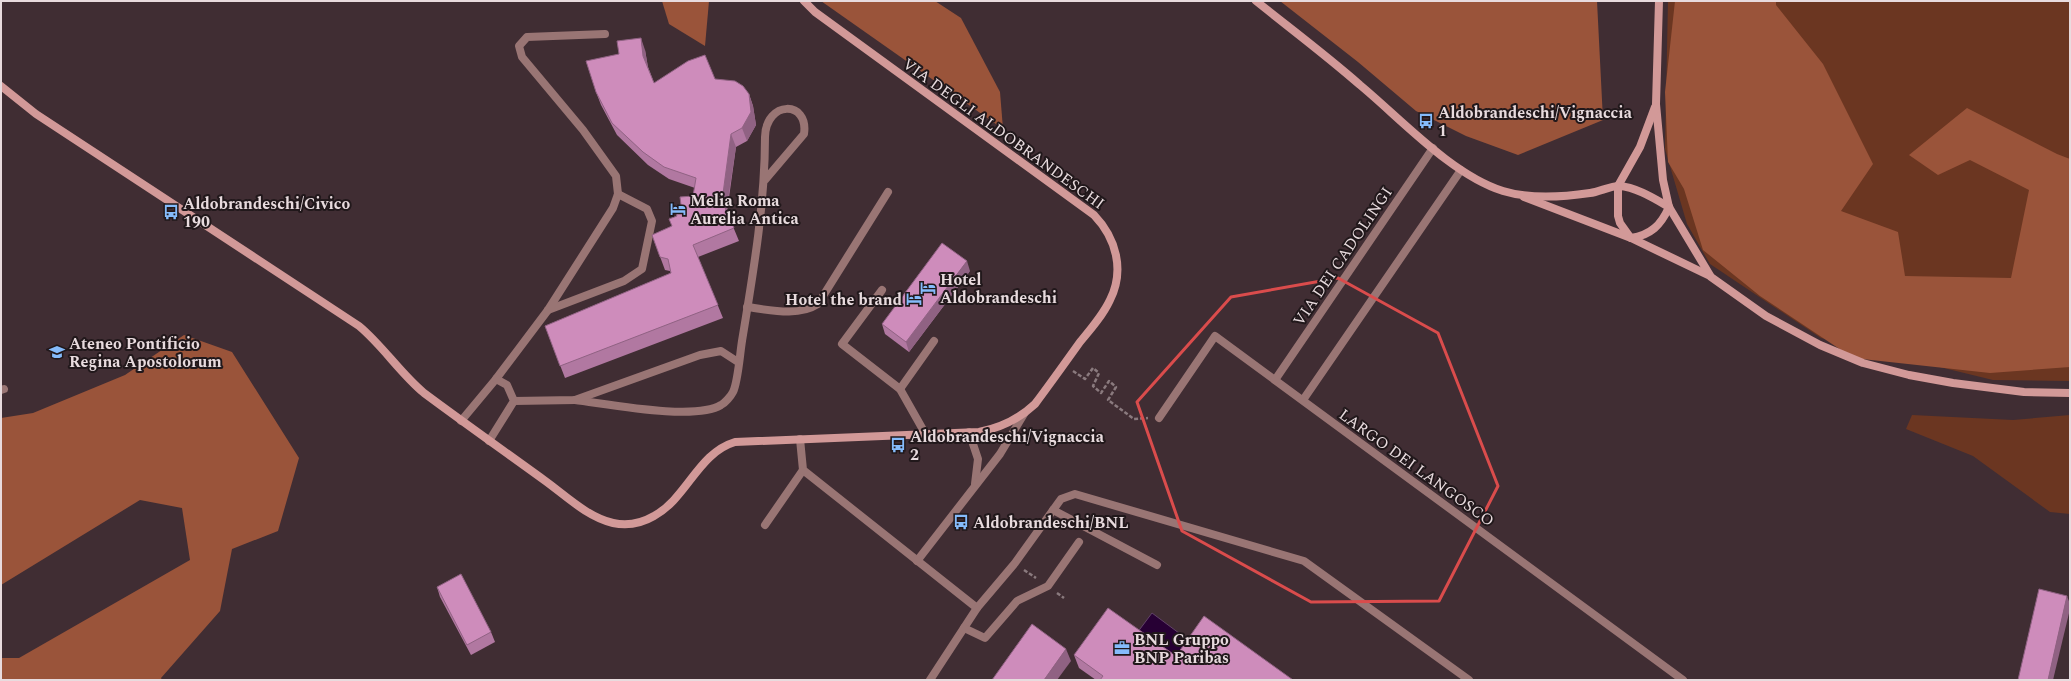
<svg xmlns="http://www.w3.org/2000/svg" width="2071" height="681" font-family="Spectral,serif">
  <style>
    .green { fill: #6b3621 }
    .forest { fill: #9a543a }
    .water { fill: #270034; stroke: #614267 }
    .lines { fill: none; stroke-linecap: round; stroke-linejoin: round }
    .path { stroke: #8a7a7e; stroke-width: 2.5; stroke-dasharray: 4 2; stroke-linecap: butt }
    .lane { stroke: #997574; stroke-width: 8 }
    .street { stroke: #997574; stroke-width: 8 }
    .secondary { stroke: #d29998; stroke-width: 8 }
    .wall { fill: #b178a1 }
    .shaded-wall { fill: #906283 }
    .building { fill: #ce8cbb; stroke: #906283 }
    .marked { fill: none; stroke: #da4c4c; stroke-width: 3; stroke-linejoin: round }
    .labels { text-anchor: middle; stroke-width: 4; stroke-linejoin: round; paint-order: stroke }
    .poi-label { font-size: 16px; font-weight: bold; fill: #e8dbde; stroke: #21181b; text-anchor: start }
    .street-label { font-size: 16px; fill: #e8dbde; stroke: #21181b }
  </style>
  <rect width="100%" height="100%" fill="#402d33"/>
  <g class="green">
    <polygon points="1668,1 2070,1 2070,381 1993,380 1821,338 1710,264 1687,224 1665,149"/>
    <polygon points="1912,415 2013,420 2070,415 2070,514 2050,512 1973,456 1906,429"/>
  </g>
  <g class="forest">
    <polygon points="662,1 709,1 705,46 669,24"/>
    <polygon points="821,1 935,1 961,18 1000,92 1003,129"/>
    <polygon points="1280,1 1597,1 1603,120 1518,155 1466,136 1416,111 1358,62"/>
    <polygon points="1675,1 1776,1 1776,5 1823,64 1873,164 1841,211 1898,232 1905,276 2011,278 2029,190 1970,160 1938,175 1909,155 1967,108 2057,154 2070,159 2070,367 1990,373 1853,358 1760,296 1703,250 1684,189 1668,162 1665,92"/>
    <polygon points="184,335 232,352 299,458 278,531 232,549 220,611 161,678 162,680 1,680 1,658 19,658 190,560 182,508 140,500 1,585 1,418 33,413 125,375"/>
  </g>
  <polygon class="water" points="1152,613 1195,645 1180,665 1137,633"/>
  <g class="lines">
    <g class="path">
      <polyline points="1073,371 1085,379 1093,368 1099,373 1093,386 1101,393 1109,381 1116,387 1108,400 1134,419 1148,418"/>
      <polyline points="1024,570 1036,578"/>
      <polyline points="1057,593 1064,598"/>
    </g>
    <g class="lane">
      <polyline points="882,290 842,344 900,389 926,435"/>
      <path d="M747,307C770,310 798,317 818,304L888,192"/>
      <polyline points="548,310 624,281 642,269 652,221 647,209 618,194"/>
      <polyline points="900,389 934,341"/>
      <polyline points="1,390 4,389"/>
      <path d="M575,400C608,404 695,421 721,405C725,403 731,396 733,392C738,382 740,353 742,341C753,274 765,205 765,137C766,100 809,100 804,134L765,180"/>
      <polyline points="514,401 575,400 700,355 721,351 738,362"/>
      <polyline points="1159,418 1215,336 1683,680"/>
      <polyline points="461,421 496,379 548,310 613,208 618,194 616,176 583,130 522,57 519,46 527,37 605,34"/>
      <polyline points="969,432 978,459 975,484"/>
      <polyline points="800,439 803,470 977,608 930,680"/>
      <polyline points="489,441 514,401 507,385 496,379"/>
      <polyline points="1053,510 1157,565"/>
      <polyline points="765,525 803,470"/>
      <polyline points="917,561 1000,454 1024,414"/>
      <polyline points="977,608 1015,563 1061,499 1075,494 1304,561 1469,680"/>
      <polyline points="964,628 985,638 1017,601 1048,586 1079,542"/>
    </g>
    <g class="street">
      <polyline points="1275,380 1433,148"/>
      <polyline points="1303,400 1461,170"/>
    </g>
    <g class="secondary">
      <path d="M1256,1C1291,29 1327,56 1360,85C1401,119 1452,175 1503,191C1529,199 1563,197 1590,193C1599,192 1610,186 1619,186C1636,187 1655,199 1669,207"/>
      <polyline points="1659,1 1656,104 1663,180 1669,207 1711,277 1766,316 1820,345 1863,363 1909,375 1953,383 2024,392 2070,393"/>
      <path d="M1,86L36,114L359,326C383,346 400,373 424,393C463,422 504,451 544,480C565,495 587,517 613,523C627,526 642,523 654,516C687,498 698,453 735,442L979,432C1000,428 1019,419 1035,404C1050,384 1065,363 1080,342C1091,329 1103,315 1110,300C1125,270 1116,238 1094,215L815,12L804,1"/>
      <polyline points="1524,197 1631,238 1710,276"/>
      <polyline points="1630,237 1620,223 1618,216 1618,186 1640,147 1655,107"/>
      <path d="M1631,238C1651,235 1661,225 1669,207"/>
    </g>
  </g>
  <g class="wall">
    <polygon points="645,50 648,67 654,83 715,79 749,94 753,106 756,125 747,141 736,147 727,212 739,241 698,257 723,318 565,378 545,326 671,273 670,271 665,270 652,235 672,226 681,205 693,196 695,188 669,179 648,165 617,135 601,105 596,92 619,54"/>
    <polygon points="970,271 909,352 885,334 882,324"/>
    <polygon points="437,587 491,632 495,642 471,655 440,597"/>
    <polygon points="1074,655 1176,656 1293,680 1096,680 1079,668"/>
  </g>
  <g class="shaded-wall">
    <polygon points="641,38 645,50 648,68 643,56"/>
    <polygon points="749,94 753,106 756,125 747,141 742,128"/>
    <polygon points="731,134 736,147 726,213 722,201"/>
    <polygon points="967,261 970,271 909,352 906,342"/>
    <polygon points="2067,596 2070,604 2070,609 2053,680 2048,680"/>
    <polygon points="1066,649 1071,661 1057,680 1044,680"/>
  </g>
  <g class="building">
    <polygon points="641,38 643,56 654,83 688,61 705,55 715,79 735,81 743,86 749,94 751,112 742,128 731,134 722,201 734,228 693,245 718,305 560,366 545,326 671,273 668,259 660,257 652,235 672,226 669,219 677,216 673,207 681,205 680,197 693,196 696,178 664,167 643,152 612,123 596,92 586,61 619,54 617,41"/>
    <polygon points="942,243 967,261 906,342 882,324"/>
    <polygon points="461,574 491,632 467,645 437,587"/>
    <polygon points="2039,589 2067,596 2048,680 2018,680"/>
    <polygon points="1108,608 1176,656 1204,616 1293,680 1100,680 1103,676 1074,655"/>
    <polygon points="1032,624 1066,649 1044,680 992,680"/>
  </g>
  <path class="marked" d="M1338,278L1438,333L1498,486L1439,601L1311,602L1182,531L1137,402L1231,297Z"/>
  <defs>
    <symbol id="bus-bare" viewBox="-9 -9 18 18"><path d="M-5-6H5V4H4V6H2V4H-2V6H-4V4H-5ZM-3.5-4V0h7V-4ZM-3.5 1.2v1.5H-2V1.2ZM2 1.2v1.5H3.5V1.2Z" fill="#85bbfb" stroke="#21181b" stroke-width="2.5" paint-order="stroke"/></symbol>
    <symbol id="hotel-bare" viewBox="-9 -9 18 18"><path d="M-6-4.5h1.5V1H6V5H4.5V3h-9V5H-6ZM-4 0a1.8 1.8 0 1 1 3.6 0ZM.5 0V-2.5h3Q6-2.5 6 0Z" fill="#85bbfb" stroke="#21181b" stroke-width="2.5" paint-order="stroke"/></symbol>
    <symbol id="university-bare" viewBox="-9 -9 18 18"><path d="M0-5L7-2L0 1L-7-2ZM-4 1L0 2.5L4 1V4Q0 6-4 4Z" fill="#85bbfb" stroke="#21181b" stroke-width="2.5" paint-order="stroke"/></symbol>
    <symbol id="office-bare" viewBox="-9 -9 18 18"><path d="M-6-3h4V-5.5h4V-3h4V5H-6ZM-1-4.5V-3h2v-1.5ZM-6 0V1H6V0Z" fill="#85bbfb" stroke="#21181b" stroke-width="2.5" paint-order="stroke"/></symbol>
  </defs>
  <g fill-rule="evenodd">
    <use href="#bus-bare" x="1415" y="110" width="22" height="22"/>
    <use href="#hotel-bare" x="667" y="198" width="22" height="22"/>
    <use href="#bus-bare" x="160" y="201" width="22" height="22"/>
    <use href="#hotel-bare" x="917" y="277" width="22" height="22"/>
    <use href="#hotel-bare" x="903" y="288" width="22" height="22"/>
    <use href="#university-bare" x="46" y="341" width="22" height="22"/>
    <use href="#bus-bare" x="887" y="434" width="22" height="22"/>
    <use href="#bus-bare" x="950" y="511" width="22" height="22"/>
    <use href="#office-bare" x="1111" y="637" width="22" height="22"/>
  </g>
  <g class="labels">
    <g class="poi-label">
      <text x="1438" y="118">Aldobrandeschi/Vignaccia<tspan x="1438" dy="18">1</tspan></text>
      <text x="690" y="206">Melia Roma<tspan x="690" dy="18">Aurelia Antica</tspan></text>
      <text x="183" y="209">Aldobrandeschi/Civico<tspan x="183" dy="18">190</tspan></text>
      <text x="940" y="285">Hotel<tspan x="940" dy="18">Aldobrandeschi</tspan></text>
      <text x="902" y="305" text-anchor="end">Hotel the brand</text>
      <text x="69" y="349">Ateneo Pontificio<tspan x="69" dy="18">Regina Apostolorum</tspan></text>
      <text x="910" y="442">Aldobrandeschi/Vignaccia<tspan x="910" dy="18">2</tspan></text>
      <text x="973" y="528">Aldobrandeschi/BNL</text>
      <text x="1134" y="645">BNL Gruppo<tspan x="1134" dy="18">BNP Paribas</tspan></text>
    </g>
    <g class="street-label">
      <text transform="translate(1004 133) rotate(36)" y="6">VIA DEGLI ALDOBRANDESCHI</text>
      <text transform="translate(1342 256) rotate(-56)" y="6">VIA DEI CADOLINGI</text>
      <text transform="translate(1417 467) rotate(36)" y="6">LARGO DEI LANGOSCO</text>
    </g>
  </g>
  <rect width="2071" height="681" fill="none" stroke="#e8dbde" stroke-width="4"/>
</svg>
